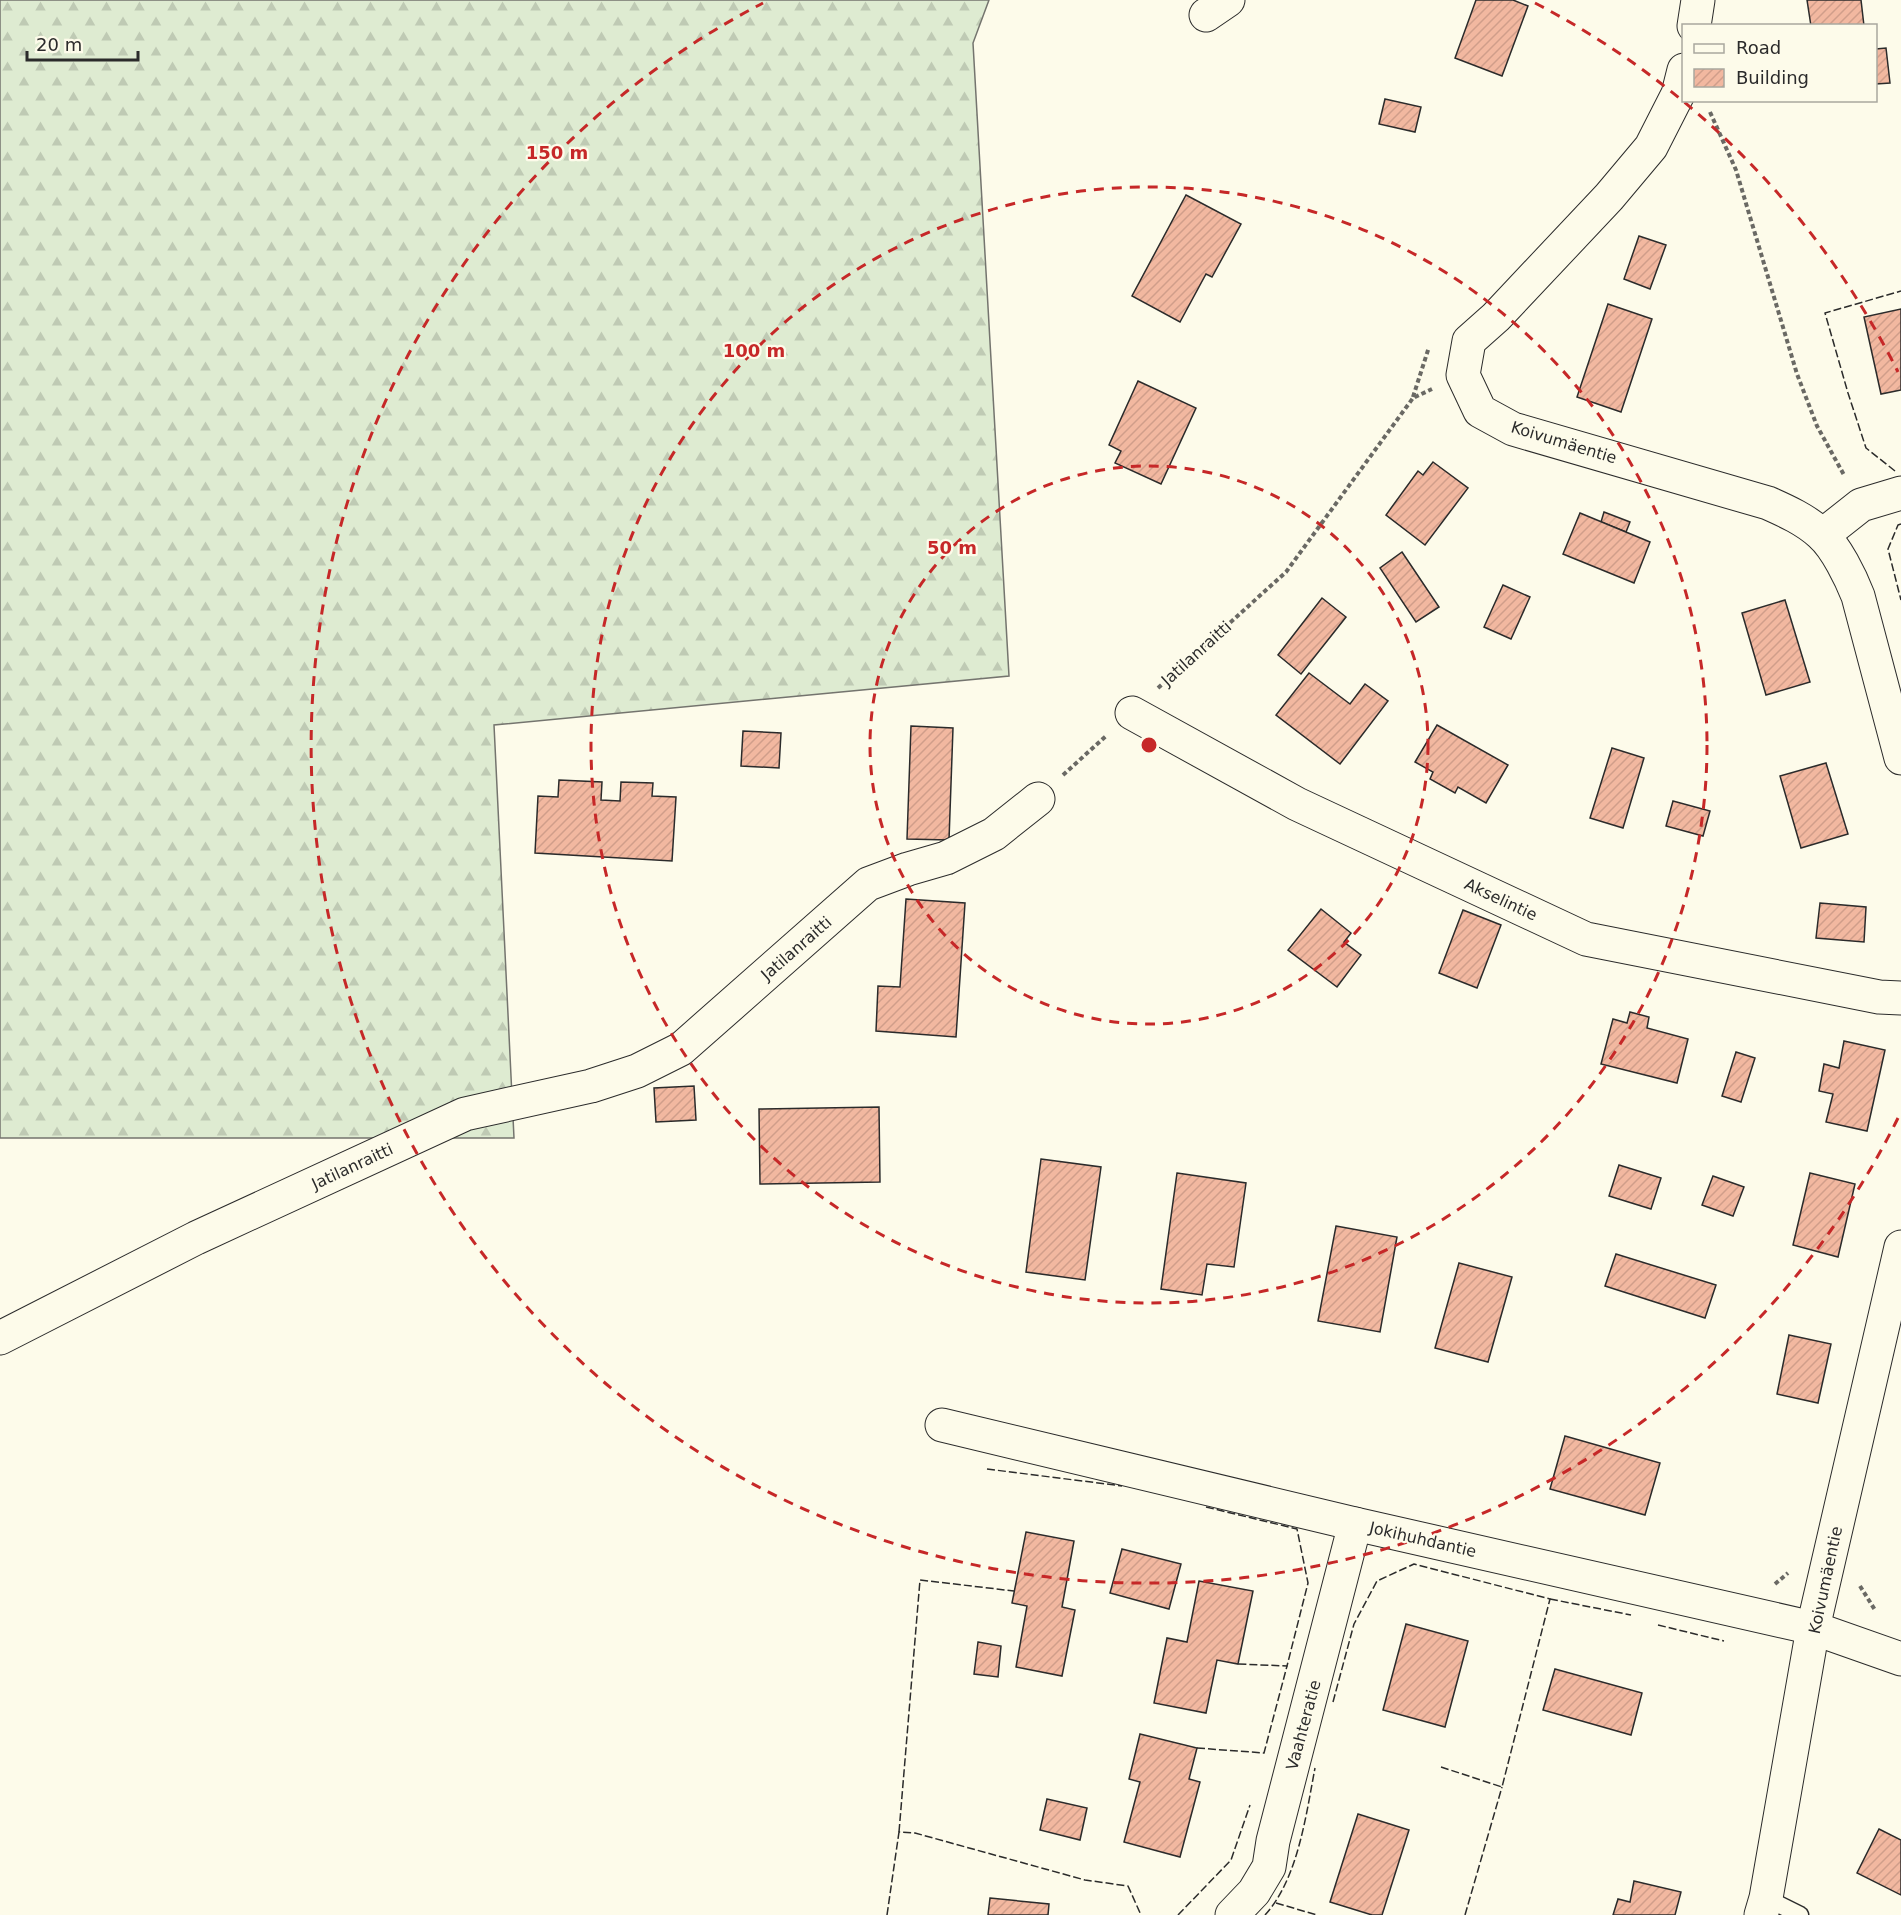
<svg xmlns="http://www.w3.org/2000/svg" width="1901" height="1915" font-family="'DejaVu Sans',sans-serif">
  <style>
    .forest { fill: url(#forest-firs); stroke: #74746e; stroke-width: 1.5 }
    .building { fill: url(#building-hatch); stroke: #2b2b2b; stroke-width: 1.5 }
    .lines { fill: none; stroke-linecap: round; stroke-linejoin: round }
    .service-casing { stroke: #2b2b2b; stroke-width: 19 }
    .minor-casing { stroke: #2b2b2b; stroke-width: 35 }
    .path { stroke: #6a6964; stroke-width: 4; stroke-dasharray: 4.5 3; stroke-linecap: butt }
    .service { stroke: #fdfbea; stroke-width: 16 }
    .minor { stroke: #fdfbea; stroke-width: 33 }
    .fence { stroke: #2b2b2b; stroke-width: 1.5; stroke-dasharray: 8 3; stroke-linecap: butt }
    .ring { fill: none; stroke: #c62828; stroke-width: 3; stroke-dasharray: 10 8 }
    .labels { text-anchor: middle; stroke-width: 4.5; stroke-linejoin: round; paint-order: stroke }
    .street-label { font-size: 16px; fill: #2b2b2b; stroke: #fdfbea }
    .centre { fill: #c62828; stroke: #fdfbea; stroke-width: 3 }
    .ring-label { font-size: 18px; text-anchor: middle; font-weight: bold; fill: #c62828; stroke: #fdfbea; stroke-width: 4.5; stroke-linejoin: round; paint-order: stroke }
  </style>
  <defs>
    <pattern id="forest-firs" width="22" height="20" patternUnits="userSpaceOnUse" patternTransform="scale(1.5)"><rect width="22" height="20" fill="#deebd1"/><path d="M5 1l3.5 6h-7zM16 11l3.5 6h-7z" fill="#bfcab4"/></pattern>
    <pattern id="building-hatch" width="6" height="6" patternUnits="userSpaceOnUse" patternTransform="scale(1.5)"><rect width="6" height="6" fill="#f2b8a0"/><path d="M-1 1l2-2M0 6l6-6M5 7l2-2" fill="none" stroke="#d09e8a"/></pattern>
  </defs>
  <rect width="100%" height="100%" fill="#fdfbea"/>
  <polygon class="forest" points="0,0 989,0 973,43 1009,676 494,725 514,1138 0,1138"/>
  <g class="building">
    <polygon points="1476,0 1513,0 1528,6 1502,76 1455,58"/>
    <polygon points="1807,0 1861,0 1864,26 1811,26"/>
    <polygon points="1886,48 1890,83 1876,84 1876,49"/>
    <polygon points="1385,99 1421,107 1415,132 1379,124"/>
    <polygon points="1186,195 1241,224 1212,277 1206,274 1180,322 1132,296"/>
    <polygon points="1639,236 1666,245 1650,289 1624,279"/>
    <polygon points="1608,304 1652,319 1621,412 1577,397"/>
    <polygon points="1901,309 1901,390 1881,394 1864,317"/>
    <polygon points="1138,381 1196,408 1161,484 1115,463 1121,451 1109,445"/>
    <polygon points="1433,462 1468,488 1425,545 1386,515 1418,471 1423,475"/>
    <polygon points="1604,512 1630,522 1626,532 1601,522"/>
    <polygon points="1580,513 1650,542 1634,583 1563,554"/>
    <polygon points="1402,552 1439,607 1416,622 1380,568"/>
    <polygon points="1503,585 1530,597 1511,639 1484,627"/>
    <polygon points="1322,598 1346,617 1301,674 1278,655"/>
    <polygon points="1785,600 1810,682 1766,695 1742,613"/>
    <polygon points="1309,673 1350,704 1365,684 1388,701 1340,764 1276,715"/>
    <polygon points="1437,725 1508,765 1486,803 1458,787 1455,793 1430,779 1433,772 1415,762"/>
    <polygon points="911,726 953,728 949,840 907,839"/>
    <polygon points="743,731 781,733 779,768 741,766"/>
    <polygon points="1612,748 1644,758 1623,828 1590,818"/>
    <polygon points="1826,763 1848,834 1801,848 1780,776"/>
    <polygon points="559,780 602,782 601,800 620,801 621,782 653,783 652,796 676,797 672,861 535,853 538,796 558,797"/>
    <polygon points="1673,801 1710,811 1703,836 1666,826"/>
    <polygon points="906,899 965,903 956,1037 876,1031 878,986 900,987"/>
    <polygon points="1820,903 1866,907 1864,942 1816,938"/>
    <polygon points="1321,909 1351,933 1344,942 1361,955 1337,987 1288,950"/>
    <polygon points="1463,910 1501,925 1477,988 1439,973"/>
    <polygon points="1630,1012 1649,1017 1647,1028 1688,1039 1677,1083 1601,1064 1613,1019 1627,1023"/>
    <polygon points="1844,1041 1885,1050 1867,1131 1826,1122 1833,1094 1819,1091 1824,1064 1839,1068"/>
    <polygon points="1736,1052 1755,1058 1741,1102 1722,1096"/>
    <polygon points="694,1086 696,1120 656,1122 654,1088"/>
    <polygon points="879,1107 880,1182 760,1184 759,1109"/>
    <polygon points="1041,1159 1101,1167 1085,1280 1026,1272"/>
    <polygon points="1619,1165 1661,1178 1651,1209 1609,1196"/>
    <polygon points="1177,1173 1246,1183 1234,1267 1207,1264 1202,1295 1161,1289"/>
    <polygon points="1810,1173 1855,1184 1838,1257 1793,1245"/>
    <polygon points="1713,1176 1744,1187 1733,1216 1702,1205"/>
    <polygon points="1336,1226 1397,1237 1380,1332 1318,1321"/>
    <polygon points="1616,1254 1716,1285 1705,1318 1605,1286"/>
    <polygon points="1459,1263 1512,1277 1488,1362 1435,1348"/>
    <polygon points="1789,1335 1831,1344 1818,1403 1777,1394"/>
    <polygon points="1565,1436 1660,1463 1645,1515 1550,1489"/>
    <polygon points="1026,1532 1074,1541 1062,1607 1075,1610 1062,1676 1016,1667 1027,1606 1012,1603"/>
    <polygon points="1122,1549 1181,1564 1169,1609 1110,1593"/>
    <polygon points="1199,1581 1253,1591 1238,1664 1217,1660 1206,1713 1154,1703 1167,1638 1187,1642"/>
    <polygon points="1406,1624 1468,1641 1445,1727 1383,1710"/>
    <polygon points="978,1642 1001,1646 998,1677 974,1674"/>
    <polygon points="1555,1669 1642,1693 1631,1735 1543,1710"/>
    <polygon points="1140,1734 1197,1748 1189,1779 1200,1782 1180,1857 1124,1842 1140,1782 1129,1779"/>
    <polygon points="1047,1799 1087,1808 1080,1840 1040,1830"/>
    <polygon points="1358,1814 1409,1830 1382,1915 1372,1915 1330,1902"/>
    <polygon points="1879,1829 1901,1840 1901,1895 1857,1873"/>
    <polygon points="1634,1881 1681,1892 1675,1915 1613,1915 1618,1899 1630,1902"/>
    <polygon points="990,1898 1049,1904 1048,1915 988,1915"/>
  </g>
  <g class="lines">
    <defs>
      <polyline id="service" points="1766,1898 1800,1915"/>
      <g id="minor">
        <polyline points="1206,15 1228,0"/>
        <polyline points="1694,26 1698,0"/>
        <path d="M1684,70L1678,94L1651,147L1609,197L1496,317L1469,341L1463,375L1480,411L1513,429L1768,503C1786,511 1806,520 1821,534C1836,547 1851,578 1858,596L1901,758"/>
        <polyline points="1823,535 1861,505 1901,493"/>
        <polyline points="1132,713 1297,804 1586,939 1879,997 1901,998"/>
        <polyline points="0,1338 196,1238 465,1114 591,1086 637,1071 681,1049 868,884 908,869 946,858 994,834 1038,799"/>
        <polyline points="942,1425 1355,1524 1813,1628 1901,1659"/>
        <polyline points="1232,1915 1254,1892 1269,1867 1273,1841 1355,1524"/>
        <polyline points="1761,1915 1766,1898 1813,1628 1901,1247"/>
      </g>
    </defs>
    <use href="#service" class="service-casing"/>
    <use href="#minor" class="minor-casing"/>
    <g class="path">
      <polyline points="1710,112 1736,170 1797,374 1817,426 1844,475"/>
      <polyline points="1413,397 1429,347"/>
      <polyline points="1158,688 1286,572 1413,398 1432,389"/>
      <polyline points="1063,775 1106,736"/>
      <polyline points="1775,1584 1788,1573"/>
      <polyline points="1860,1586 1875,1610"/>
    </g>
    <use href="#service" class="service"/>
    <use href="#minor" class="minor"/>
    <g class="fence">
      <polyline points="1895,471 1866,448 1848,393 1825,313 1901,291"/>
      <polyline points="1901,524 1898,525 1888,549 1901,600"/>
      <polyline points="987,1469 1122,1486"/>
      <polyline points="1206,1507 1297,1529 1308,1583 1287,1666 1238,1664"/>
      <polyline points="1550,1599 1631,1615"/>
      <polyline points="1658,1625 1724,1641"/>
      <polyline points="1333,1702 1354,1624 1377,1581 1414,1564 1550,1599 1502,1787 1441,1767"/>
      <polyline points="1197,1748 1264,1753 1287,1666"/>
      <polyline points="899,1832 920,1580 1014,1591"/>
      <polyline points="1276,1903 1317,1915"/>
      <polyline points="887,1915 899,1832 915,1833 1085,1880 1128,1886 1141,1915"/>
      <polyline points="1178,1915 1231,1860 1250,1805"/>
      <path d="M1265,1915C1298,1879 1306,1815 1315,1768"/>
      <polyline points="1465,1915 1502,1787"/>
    </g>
  </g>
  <g class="ring">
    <circle cx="1149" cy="745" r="279"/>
    <circle cx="1149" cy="745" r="558"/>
    <path d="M1898 1118A837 837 0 1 1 763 3M1535 3A837 837 0 0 1 1898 372"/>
  </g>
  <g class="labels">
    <g class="street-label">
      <text transform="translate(1564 442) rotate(17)" y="6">Koivumäentie</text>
      <text transform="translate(1196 653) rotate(-42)" y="6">Jatilanraitti</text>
      <text transform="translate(1501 899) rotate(25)" y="6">Akselintie</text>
      <text transform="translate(796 948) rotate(-41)" y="6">Jatilanraitti</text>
      <text transform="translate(352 1166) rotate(-25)" y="6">Jatilanraitti</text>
      <text transform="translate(1423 1539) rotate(13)" y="6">Jokihuhdantie</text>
      <text transform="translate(1825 1580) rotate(-78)" y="6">Koivumäentie</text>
      <text transform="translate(1303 1725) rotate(-75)" y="6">Vaahteratie</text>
    </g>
  </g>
  <circle cx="1149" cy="745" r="9" class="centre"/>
  <g class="ring-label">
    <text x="557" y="159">150 m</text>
    <text x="754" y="357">100 m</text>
    <text x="952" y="554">50 m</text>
  </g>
  <rect x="1682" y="24" width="195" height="78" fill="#fdfbea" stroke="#a9a89e" stroke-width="1.5"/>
  <rect x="1694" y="44" width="30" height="9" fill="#fdfbea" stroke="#a9a89e" stroke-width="1.5"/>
  <text x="1736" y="54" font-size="18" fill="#2b2b2b">Road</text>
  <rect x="1694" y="69" width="30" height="18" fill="url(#building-hatch)" stroke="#a9a89e" stroke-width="1.5"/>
  <text x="1736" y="84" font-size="18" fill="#2b2b2b">Building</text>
  <path d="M27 51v9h111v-9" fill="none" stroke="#2b2b2b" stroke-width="3"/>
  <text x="36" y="51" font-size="18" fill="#2b2b2b" stroke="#fdfbea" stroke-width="4.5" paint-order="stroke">20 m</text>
</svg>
